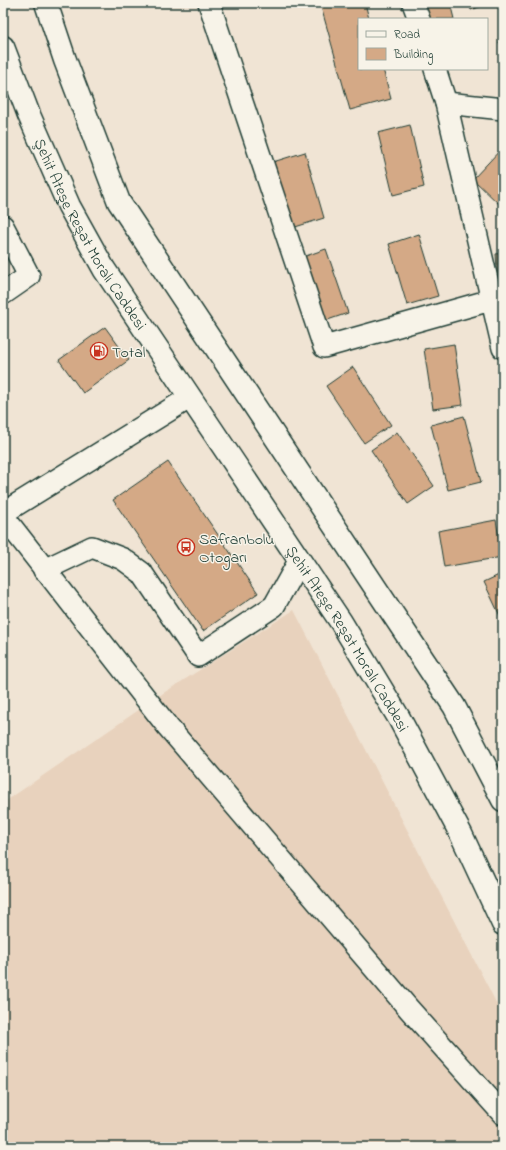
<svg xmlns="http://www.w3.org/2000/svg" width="506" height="1150" font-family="'Indie Flower',sans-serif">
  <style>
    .built { fill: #e8d2bd }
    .building { fill: #d4a986; stroke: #1f3d34 }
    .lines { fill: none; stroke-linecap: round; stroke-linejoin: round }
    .minor-casing { stroke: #1f3d34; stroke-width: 24 }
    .major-casing { stroke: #1f3d34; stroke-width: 25 }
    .minor { stroke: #f7f3e8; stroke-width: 21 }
    .major { stroke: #f7f3e8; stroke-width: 22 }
    .labels { text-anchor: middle; stroke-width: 3; stroke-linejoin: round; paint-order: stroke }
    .street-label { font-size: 16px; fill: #1f3d34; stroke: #f7f3e8 }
    .poi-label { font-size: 16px; fill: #1f3d34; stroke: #f7f3e8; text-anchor: start }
  </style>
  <rect width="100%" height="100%" fill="#f0e4d4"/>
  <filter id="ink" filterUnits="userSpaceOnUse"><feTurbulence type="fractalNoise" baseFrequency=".025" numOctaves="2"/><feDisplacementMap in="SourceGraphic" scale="8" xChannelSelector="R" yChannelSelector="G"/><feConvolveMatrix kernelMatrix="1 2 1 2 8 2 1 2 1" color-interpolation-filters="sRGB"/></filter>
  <g filter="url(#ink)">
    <polygon class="built" points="294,610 503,1016 503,1147 3,1147 3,803 165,692"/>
    <g class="building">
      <polygon points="320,3 365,3 369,19 359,19 359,69 383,69 391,99 350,110"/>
      <polygon points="423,3 450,3 454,19 427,19"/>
      <polygon points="469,3 490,3 471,10"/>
      <polygon points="503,29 503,44 499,43"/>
      <polygon points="410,125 424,187 393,195 378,133"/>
      <polygon points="503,147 503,206 502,207 473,179"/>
      <polygon points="305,152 324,218 292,228 273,162"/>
      <polygon points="419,234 438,296 407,305 389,244"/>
      <polygon points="326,249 348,313 319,323 297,259"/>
      <polygon points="503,253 503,308 500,309 496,254"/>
      <polygon points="105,327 129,360 83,393 59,360"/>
      <polygon points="454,344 463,405 433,409 424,349"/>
      <polygon points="353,367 391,425 364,443 326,386"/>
      <polygon points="464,416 481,482 448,490 431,425"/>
      <polygon points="397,432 434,486 408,504 371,450"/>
      <polygon points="168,462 258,593 203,631 113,500"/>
      <polygon points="496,520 502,557 444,567 438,531"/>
      <polygon points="503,573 503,617 501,618 484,582"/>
    </g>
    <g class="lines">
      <defs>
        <g id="minor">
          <polyline points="209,3 324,347 491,300"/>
          <polyline points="413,3 419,19"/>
          <polyline points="435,69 446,103 503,348"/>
          <polyline points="446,103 503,109"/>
          <polyline points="3,226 29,276 3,294"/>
          <polyline points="3,513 189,398"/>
          <polyline points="3,516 168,727 409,1009 503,1114"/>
          <polyline points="44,570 92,547 123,559 142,573 198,656 274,606 299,561"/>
        </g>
        <g id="major">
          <polyline points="46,3 65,60 119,202 454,706 503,800"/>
          <path id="s1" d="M3,47L29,115L69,206L104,269L341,622L399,718L461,834L503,924"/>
        </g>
      </defs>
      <use href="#minor" class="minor-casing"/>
      <use href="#major" class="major-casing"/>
      <use href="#minor" class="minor"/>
      <use href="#major" class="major"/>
    </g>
  </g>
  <defs>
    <symbol id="fuel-ring" viewBox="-11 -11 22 22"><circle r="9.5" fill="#f7f3e8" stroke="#c8321e" stroke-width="1.5"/><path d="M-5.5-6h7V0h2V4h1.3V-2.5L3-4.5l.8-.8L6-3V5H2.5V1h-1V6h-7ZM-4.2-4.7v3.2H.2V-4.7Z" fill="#c8321e"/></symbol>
    <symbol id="bus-ring" viewBox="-11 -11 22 22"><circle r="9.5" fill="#f7f3e8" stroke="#c8321e" stroke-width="1.5"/><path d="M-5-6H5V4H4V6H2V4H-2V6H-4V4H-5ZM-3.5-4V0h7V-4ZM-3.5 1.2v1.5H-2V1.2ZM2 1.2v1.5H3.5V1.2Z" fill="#c8321e"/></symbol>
  </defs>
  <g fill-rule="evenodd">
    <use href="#fuel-ring" x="89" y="341" width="20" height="20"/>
    <use href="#bus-ring" x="176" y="537" width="20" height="20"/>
  </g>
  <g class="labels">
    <g class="street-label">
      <text dy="6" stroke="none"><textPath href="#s1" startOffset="207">Şehit Ateşe Reşat Moralı Caddesi</textPath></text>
      <text dy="6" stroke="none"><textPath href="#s1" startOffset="687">Şehit Ateşe Reşat Moralı Caddesi</textPath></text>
    </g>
    <g class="poi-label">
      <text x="112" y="357">Total</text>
      <text x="199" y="544">Safranbolu<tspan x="199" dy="18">Otogarı</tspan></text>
    </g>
  </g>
  <rect width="506" height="1150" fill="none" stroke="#f7f3e8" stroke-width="16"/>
  <rect x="8" y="8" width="490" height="1134" fill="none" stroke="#1f3d34" stroke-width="1.5" filter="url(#ink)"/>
  <rect x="358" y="18" width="130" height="52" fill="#f7f3e8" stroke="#a1aaa0"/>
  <rect x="366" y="31" width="20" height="6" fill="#f7f3e8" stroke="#a1aaa0"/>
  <text x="394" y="38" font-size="12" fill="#1f3d34">Road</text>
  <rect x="366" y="48" width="20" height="12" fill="#d4a986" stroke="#a1aaa0"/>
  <text x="394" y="58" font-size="12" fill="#1f3d34">Building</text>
</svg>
